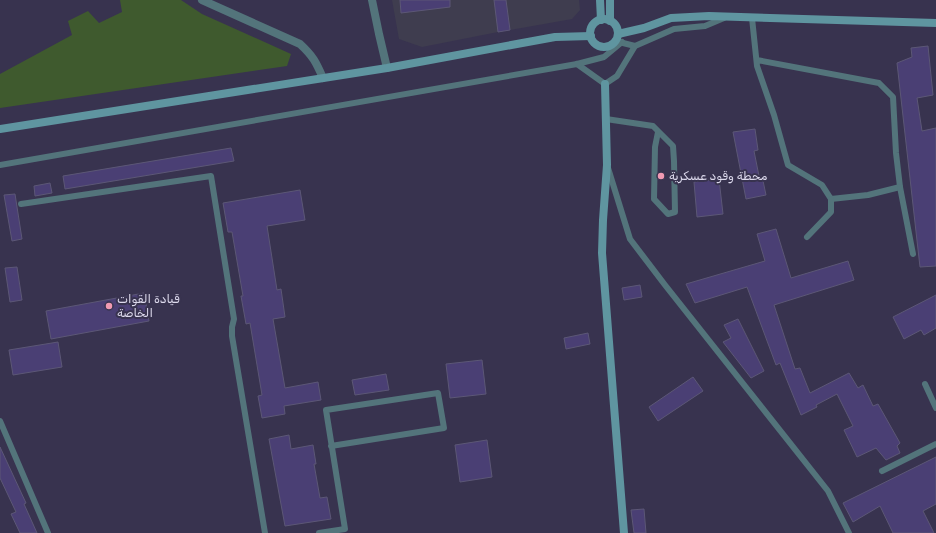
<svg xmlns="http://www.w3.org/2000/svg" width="936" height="533" font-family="Rubik,'Noto Sans Arabic',sans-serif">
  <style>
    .education { fill: #3f3d4f }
    .green { fill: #3f5a2e }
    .building { fill: #4a3f74; stroke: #5c5776 }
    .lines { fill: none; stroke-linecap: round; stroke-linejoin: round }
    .lane { stroke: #53747b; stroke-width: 6 }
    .street { stroke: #53747b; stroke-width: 8 }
    .secondary { stroke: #5f95a0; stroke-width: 8 }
    .poi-dot { fill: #f19ab3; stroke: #38334f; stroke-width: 1.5 }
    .labels { text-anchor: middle; stroke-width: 4; stroke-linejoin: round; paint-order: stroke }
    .poi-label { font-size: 12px; fill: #dddaed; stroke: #38334f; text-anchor: start }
  </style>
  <rect width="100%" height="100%" fill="#38334f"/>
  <polygon class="education" points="392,0 579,0 580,10 572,19 510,30 498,32 422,47 399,39"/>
  <polygon class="green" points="120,0 181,0 202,14 291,54 287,66 0,108 0,74 72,35 68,21 88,11 99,23 122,12"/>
  <g class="building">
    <polygon points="400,0 450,0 450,7 401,13"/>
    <polygon points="494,0 506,0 510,30 498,32"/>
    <polygon points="928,46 933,95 917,98 922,131 936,128 936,266 920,267 897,63 912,57 911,48"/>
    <polygon points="755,129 758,150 754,151 759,176 762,176 766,195 746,199 733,132"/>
    <polygon points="231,148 234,161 65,189 63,176"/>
    <polygon points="719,179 723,214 697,217 694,182"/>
    <polygon points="50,183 52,193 35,196 34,186"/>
    <polygon points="300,190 305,220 267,226 277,290 281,289 285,317 273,319 285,388 318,382 321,400 284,406 285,414 262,418 258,396 262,395 250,323 246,324 241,296 243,296 232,232 228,232 223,203"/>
    <polygon points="15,194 22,239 12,241 4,195"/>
    <polygon points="776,229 791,278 848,261 854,280 774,305 795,369 800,368 810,393 849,373 858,388 863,385 873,406 878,404 900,443 897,446 900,453 886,460 876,448 857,457 844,430 853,426 837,394 816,405 817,407 801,415 780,363 776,365 747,287 695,303 686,284 765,261 757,234"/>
    <polygon points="17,267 22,300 10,302 5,268"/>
    <polygon points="640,285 642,297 624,300 622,288"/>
    <polygon points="144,293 149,321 51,339 46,311"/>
    <polygon points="936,295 936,328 924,335 921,330 904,339 893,317"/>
    <polygon points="738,319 764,371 751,378 723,342 731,338 724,325"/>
    <polygon points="588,333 590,344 566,349 564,338"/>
    <polygon points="58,342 62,367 13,375 9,350"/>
    <polygon points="482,360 486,394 450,398 446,364"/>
    <polygon points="386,374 389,390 355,395 352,380"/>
    <polygon points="693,377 703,391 658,421 649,407"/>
    <polygon points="289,435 291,449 313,445 316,464 314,464 320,498 327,497 331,519 285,526 269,439"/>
    <polygon points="487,440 492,477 460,482 455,445"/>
    <polygon points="0,447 26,503 24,504 37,533 20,533 11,514 16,512 0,478"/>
    <polygon points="936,457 936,504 923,511 934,533 893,533 880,506 853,522 843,503"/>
    <polygon points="644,509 646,533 634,533 631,510"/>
  </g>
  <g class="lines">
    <g class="lane">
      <polyline points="752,18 757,66 774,115 788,165 822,185 831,199 868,195 900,187 896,153 893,97 879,83 757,60"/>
      <polyline points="615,41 635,46"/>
      <polyline points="577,64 605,84 617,76 635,46 674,29 705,26 724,18"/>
      <polyline points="606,119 653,126 673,146 674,161 675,212 668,214 654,199 655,147 658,132"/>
      <polyline points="0,165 577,64 604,57 622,42"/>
      <polyline points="608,168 630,239 665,285 828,491 849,533"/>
      <polyline points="900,187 913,254"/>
      <polyline points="21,204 211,176 234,319 232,327 232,336 265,533"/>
      <polyline points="807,237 831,212 831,199"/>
      <polyline points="925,384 936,408"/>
      <polyline points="0,421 48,533"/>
      <polyline points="882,471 936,444"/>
      <polyline points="319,533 345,529 326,410 438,393 444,428 331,446"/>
    </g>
    <g class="street">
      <path d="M202,0L300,44C313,56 316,62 323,78"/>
      <polyline points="372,0 379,34 387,68"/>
    </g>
    <g class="secondary">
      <polyline points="600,0 601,20"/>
      <polyline points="610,0 610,21"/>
      <circle cx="604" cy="33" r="14"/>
      <polyline points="618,34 644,28 671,18 709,16 936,23"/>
      <polyline points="605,84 607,165 603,220 602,253 624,533"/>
      <polyline points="0,129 387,68 555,37 591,36"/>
    </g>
  </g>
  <g class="poi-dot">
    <circle cx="661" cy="176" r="4"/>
    <circle cx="109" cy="306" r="4"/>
  </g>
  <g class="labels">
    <g class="poi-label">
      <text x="669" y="180">محطة وقود عسكرية</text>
      <text x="117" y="303">قيادة القوات<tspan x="117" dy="14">الخاصة</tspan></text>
    </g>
  </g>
</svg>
